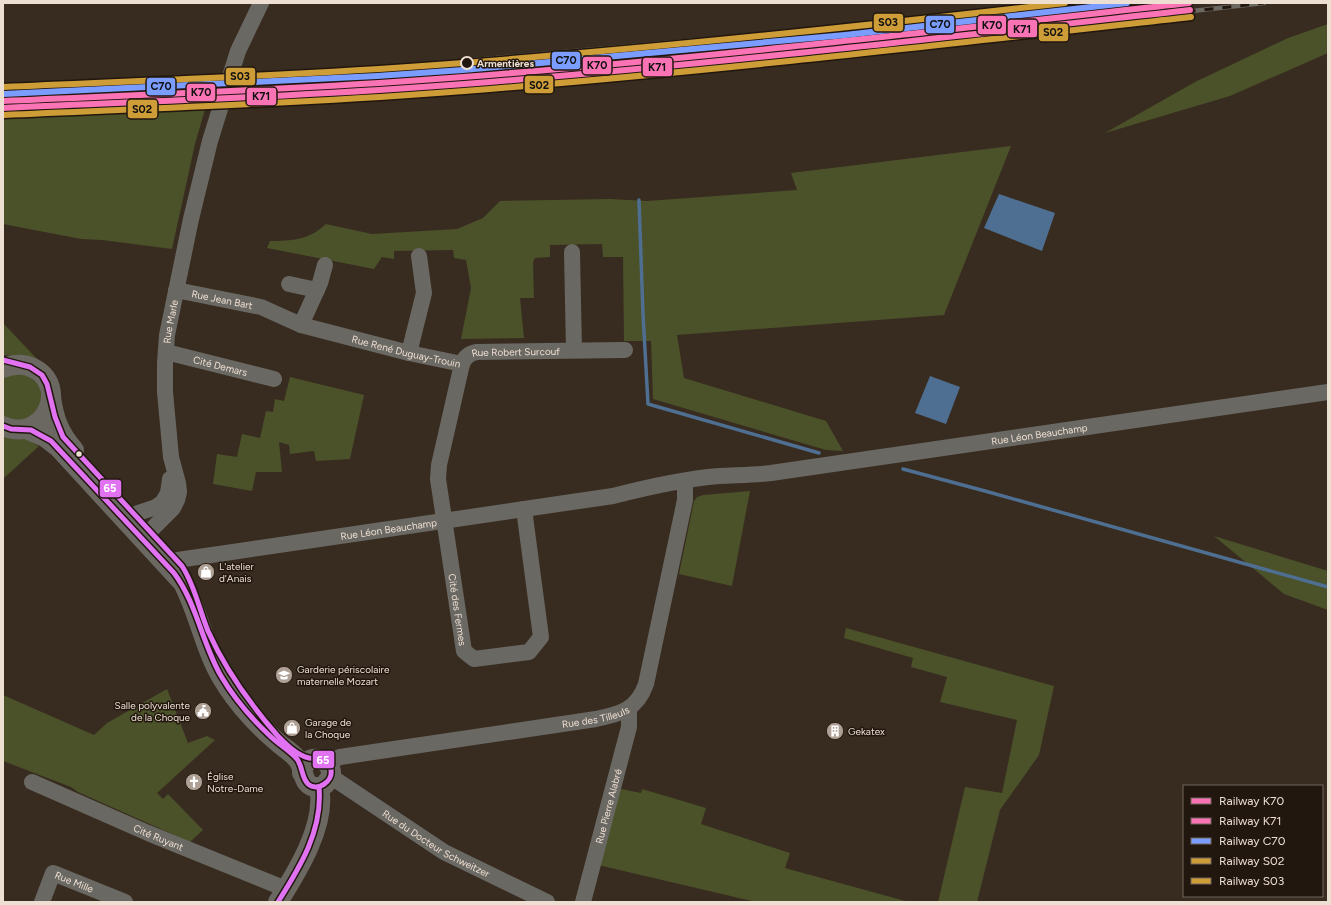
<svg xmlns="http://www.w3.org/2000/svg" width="1331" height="905" font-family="Figtree,sans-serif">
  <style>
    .green { fill: #4b5128 }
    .water { fill: #4e6f91 }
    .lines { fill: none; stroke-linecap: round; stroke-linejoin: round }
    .stream { stroke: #4e6f91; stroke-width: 3.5 }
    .minor { stroke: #6a6862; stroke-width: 16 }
    .major { stroke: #6b6861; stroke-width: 20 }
    .rail-casing { stroke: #6c6862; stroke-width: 4.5 }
    .rail { stroke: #21170e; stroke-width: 3; stroke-dasharray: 9; stroke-linecap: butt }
    .bus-1-casing { stroke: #21170e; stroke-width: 8 }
    .bus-1 { stroke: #e172f1; stroke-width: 5 }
    .rail-1-casing { stroke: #21170e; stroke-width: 9 }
    .rail-2-casing { stroke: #21170e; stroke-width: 9 }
    .rail-3-casing { stroke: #21170e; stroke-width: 9 }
    .rail-4-casing { stroke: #21170e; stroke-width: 9 }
    .rail-5-casing { stroke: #21170e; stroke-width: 9 }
    .rail-1 { stroke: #f973b5; stroke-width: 6 }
    .rail-2 { stroke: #f973b5; stroke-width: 6 }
    .rail-3 { stroke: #7a9dff; stroke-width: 6 }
    .rail-4 { stroke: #cf9d38; stroke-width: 6 }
    .rail-5 { stroke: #cf9d38; stroke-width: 6 }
    .stop-dot { fill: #21170e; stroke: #eedfd3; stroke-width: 2 }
    .bus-dot { fill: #eedfd3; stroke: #21170e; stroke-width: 1.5 }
    .labels { text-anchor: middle; stroke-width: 3; stroke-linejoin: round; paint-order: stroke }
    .stop-label { font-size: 10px; font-weight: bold; fill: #eedfd3; stroke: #21170e; text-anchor: start }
    .street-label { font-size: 10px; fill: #eedfd3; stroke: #21170e }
    .poi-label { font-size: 10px; fill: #eedfd3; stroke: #21170e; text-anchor: start }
    .line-badge { stroke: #21170e; stroke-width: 1.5 }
    .badge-label { font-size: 11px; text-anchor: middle; font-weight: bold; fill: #fff }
    .pale-badge-label { font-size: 11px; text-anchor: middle; font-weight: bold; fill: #111 }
  </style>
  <rect width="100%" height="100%" fill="#382c21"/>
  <g class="green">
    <polygon points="1328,24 1328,53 1230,96 1105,133 1195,82 1288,38"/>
    <polygon points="206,106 195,144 172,249 102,240 81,239 3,224 3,114 57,110"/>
    <path d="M1011,146L944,315L677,335L684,378L826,421L843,451L826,450L653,399L651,341H624L623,257H603L602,244L550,245V257L535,258L533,262L534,298H520L524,338L461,339L471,288L466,260L454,258L453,250L394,251V259L382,257L374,269L267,248L270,241C292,241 309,240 326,224L372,234L457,229L483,218L500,201L610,199L647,201L797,190L791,173Z"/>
    <polygon points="3,323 38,360 5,355 3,356"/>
    <polygon points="10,374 26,374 40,386 43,401 28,421 3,418 3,378"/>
    <polygon points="290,377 364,395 350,459 316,461 314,451 290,454 289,445 279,442 282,472 256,472 252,491 213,484 217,454 237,457 242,434 260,438 266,411 273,412 275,399 284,401"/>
    <polygon points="3,427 39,446 3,479"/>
    <polygon points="750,491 732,586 679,574 694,501 697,497 703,495"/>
    <polygon points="1214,536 1328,571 1328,610 1284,594"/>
    <polygon points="846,628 1054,686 1039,755 1000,810 977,902 938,902 965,787 1002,793 1017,720 940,702 947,677 911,667 913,658 844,638"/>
    <polygon points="167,689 188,743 207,736 215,740 157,793 163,799 168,794 203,830 190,842 78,792 71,787 3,761 3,695 94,735 107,723"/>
    <polygon points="616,788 641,793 642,789 706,808 701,824 790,853 785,868 909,902 756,902 598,865"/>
  </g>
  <g class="water">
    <polygon points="999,194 1055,213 1042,251 984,228"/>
    <polygon points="930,376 960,387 946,424 915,413"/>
  </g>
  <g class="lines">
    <g class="stream">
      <polyline points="639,200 643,314 648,404 819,453"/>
      <polyline points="903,469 985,491 1328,587"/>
    </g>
    <g class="minor">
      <polyline points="572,252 574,350"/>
      <polyline points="289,284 317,290"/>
      <path id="s1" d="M176,290L261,307L301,325L409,353L462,364L439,465L438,479L464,651L474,659L529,652L541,637L524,509"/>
      <polyline points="301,325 320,283 325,265"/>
      <path id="s2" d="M166,352L274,379"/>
      <polyline points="409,353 424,293 419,256"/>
      <path id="s3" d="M462,364C465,356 470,353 477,352L625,350"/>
      <polyline points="128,522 138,513 156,507 162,503 168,493 170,479"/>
      <path id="s4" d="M142,539L173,508L177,500L179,492L178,483L171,457L165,392V363L167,335L191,219L210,141L238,51L261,3"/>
      <path id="s5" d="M164,562L613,496C648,487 683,479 719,476C736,475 754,475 771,473L1328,392"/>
      <path id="s6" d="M327,763L340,757L596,719C620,714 637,710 646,684L685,500V481"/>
      <path id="s7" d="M330,776L444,852L547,902"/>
      <path id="s8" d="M32,782L148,833L286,889"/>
      <path id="s9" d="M42,902L53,873L125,902"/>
      <path id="s10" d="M583,902L629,727V709"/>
    </g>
    <g class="major">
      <path d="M3,368C13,364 23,363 33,368C71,387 43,444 3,426"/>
      <path d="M51,397C54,419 59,433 74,450"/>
      <path d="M26,429L45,437L58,447L183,583C197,610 203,640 216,667C229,694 253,721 275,740C282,747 292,752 298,760C305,769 301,787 317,787C321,787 325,785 327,782C343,764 306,745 302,773"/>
      <path d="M278,902C297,872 327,824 319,787"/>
    </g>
    <defs>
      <g id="rail">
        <polyline points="99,96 141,97"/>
        <polyline points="9,100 51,97 184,82 333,72 464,61 933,19 1094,3"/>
        <polyline points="3,109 466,85 801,55 1264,3"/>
      </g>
    </defs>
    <use href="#rail" class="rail-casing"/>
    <use href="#rail" class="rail"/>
    <defs>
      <g id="bus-1">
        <path d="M3,360L30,367L42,375L47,384L55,417L63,437L182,566C195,586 199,609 208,631C225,669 250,704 277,735C286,744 296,755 309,758C314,759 319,758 324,760C327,762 330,766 331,770C333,782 317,792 308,784C301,777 303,767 297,759C289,750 278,744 269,735C251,718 234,698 221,676C202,643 197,604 174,573L51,441L31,430L11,429L3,426"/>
        <path d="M278,902C300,867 323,830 319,787"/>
      </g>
    </defs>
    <use href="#bus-1" class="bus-1-casing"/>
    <use href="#bus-1" class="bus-1"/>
    <defs>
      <path id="rail-1" d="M3,101C156,94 310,89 463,77C706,58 947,30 1189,3"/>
      <path id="rail-2" d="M3,108C157,101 310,96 464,84C706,65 948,37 1190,10"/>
      <polyline id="rail-3" points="3,94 377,76 463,70 845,35 1127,3"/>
      <path id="rail-4" d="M4,115C157,108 311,103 464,91C707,72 949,44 1191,17"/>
      <path id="rail-5" d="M3,87C156,80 310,75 463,63C664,47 865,26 1065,3"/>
    </defs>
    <use href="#rail-1" class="rail-1-casing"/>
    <use href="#rail-2" class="rail-2-casing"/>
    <use href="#rail-3" class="rail-3-casing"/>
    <use href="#rail-4" class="rail-4-casing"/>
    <use href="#rail-5" class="rail-5-casing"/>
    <use href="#rail-1" class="rail-1"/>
    <use href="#rail-2" class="rail-2"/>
    <use href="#rail-3" class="rail-3"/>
    <use href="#rail-4" class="rail-4"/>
    <use href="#rail-5" class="rail-5"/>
  </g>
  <defs>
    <symbol id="shop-disc" viewBox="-11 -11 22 22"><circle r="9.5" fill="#aea095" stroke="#21170e"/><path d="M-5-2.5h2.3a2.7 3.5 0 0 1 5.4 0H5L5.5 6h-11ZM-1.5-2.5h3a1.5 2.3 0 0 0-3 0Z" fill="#fff"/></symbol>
    <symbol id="school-disc" viewBox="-11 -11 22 22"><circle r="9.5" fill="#aea095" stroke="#21170e"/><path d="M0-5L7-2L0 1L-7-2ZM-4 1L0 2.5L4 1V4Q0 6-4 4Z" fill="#fff"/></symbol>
    <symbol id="civic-disc" viewBox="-11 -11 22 22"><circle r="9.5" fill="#aea095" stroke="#21170e"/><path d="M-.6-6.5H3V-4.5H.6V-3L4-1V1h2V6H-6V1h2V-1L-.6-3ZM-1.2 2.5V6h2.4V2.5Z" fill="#fff"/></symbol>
    <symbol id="building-disc" viewBox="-11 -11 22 22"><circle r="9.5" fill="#aea095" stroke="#21170e"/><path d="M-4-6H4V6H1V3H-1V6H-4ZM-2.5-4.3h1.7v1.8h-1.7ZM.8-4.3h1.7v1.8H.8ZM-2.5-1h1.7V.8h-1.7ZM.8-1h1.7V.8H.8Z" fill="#fff"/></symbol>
    <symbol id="church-disc" viewBox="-11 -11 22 22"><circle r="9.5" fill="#aea095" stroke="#21170e"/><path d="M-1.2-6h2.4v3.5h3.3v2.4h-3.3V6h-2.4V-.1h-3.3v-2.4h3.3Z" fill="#fff"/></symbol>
  </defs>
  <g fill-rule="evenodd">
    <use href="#shop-disc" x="196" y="562" width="20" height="20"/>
    <use href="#school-disc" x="274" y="665" width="20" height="20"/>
    <use href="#civic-disc" x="193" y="701" width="20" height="20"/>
    <use href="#shop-disc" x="282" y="718" width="20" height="20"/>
    <use href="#building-disc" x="825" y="721" width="20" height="20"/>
    <use href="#church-disc" x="184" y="772" width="20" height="20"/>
  </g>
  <circle class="stop-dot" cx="467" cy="63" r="6"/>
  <circle class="bus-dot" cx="79" cy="454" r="3.5"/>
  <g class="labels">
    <g class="stop-label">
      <text x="477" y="67">Armentières</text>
    </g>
    <g class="street-label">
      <text dy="4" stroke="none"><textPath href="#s1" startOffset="47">Rue Jean Bart</textPath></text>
      <text dy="4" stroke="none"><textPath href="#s4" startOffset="233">Rue Marle</textPath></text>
      <text dy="4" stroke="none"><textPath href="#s1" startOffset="239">Rue René Duguay-Trouin</textPath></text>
      <text dy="4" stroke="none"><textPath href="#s3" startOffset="59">Rue Robert Surcouf</textPath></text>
      <text dy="4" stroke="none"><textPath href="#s2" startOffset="56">Cité Demars</textPath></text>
      <text dy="4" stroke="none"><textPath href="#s5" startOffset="885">Rue Léon Beauchamp</textPath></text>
      <text dy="4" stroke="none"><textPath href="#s5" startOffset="227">Rue Léon Beauchamp</textPath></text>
      <text dy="4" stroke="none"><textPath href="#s1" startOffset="546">Cité des Fermes</textPath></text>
      <text dy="4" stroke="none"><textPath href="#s6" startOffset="273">Rue des Tilleuls</textPath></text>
      <text dy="4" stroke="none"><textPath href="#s10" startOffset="99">Rue Pierre Alabré</textPath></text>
      <text dy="4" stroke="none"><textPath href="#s8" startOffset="138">Cité Ruyant</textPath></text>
      <text dy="4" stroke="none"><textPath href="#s7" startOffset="126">Rue du Docteur Schweitzer</textPath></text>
      <text dy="4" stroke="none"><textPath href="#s9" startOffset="54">Rue Mille</textPath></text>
    </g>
    <g class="poi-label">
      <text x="219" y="570">L'atelier<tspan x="219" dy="12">d'Anais</tspan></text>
      <text x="297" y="673">Garderie périscolaire<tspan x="297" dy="12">maternelle Mozart</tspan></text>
      <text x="190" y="709" text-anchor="end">Salle polyvalente<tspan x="190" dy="12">de la Choque</tspan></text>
      <text x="305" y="726">Garage de<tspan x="305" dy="12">la Choque</tspan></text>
      <text x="848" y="735">Gekatex</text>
      <text x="207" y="780">Église<tspan x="207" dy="12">Notre-Dame</tspan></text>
    </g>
  </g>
  <g class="line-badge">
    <rect x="873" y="13" width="31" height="19" rx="4" fill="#cf9d38"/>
    <rect x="925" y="15" width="30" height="19" rx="4" fill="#7a9dff"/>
    <rect x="977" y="15" width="30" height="20" rx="4" fill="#f973b5"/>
    <rect x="1007" y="19" width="31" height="19" rx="4" fill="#f973b5"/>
    <rect x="1038" y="23" width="31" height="19" rx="4" fill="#cf9d38"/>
    <rect x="551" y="51" width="30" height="19" rx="4" fill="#7a9dff"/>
    <rect x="582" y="56" width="30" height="19" rx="4" fill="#f973b5"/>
    <rect x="642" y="57" width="31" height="20" rx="4" fill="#f973b5"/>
    <rect x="225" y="67" width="31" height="19" rx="4" fill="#cf9d38"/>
    <rect x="524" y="75" width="30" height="19" rx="4" fill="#cf9d38"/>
    <rect x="146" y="77" width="30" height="19" rx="4" fill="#7a9dff"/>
    <rect x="186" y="83" width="30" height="19" rx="4" fill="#f973b5"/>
    <rect x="246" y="87" width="31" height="19" rx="4" fill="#f973b5"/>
    <rect x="127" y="99" width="31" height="20" rx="4" fill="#cf9d38"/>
    <rect x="99" y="479" width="23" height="19" rx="4" fill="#e172f1"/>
    <rect x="312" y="750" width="23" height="19" rx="4" fill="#e172f1"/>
  </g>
  <g class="badge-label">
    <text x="110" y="492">65</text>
    <text x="323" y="764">65</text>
  </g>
  <g class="pale-badge-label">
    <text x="888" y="26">S03</text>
    <text x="940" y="28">C70</text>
    <text x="992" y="29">K70</text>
    <text x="1022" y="33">K71</text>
    <text x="1053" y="36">S02</text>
    <text x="566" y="64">C70</text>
    <text x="597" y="69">K70</text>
    <text x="657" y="71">K71</text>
    <text x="240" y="80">S03</text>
    <text x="539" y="89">S02</text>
    <text x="161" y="90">C70</text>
    <text x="201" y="96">K70</text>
    <text x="261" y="100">K71</text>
    <text x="142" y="113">S02</text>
  </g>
  <rect width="1331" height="905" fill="none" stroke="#eedfd3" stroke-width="8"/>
  <rect x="1183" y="785" width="140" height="112" fill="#21170e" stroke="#73675d"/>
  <rect x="1191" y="798" width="20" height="6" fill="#f973b5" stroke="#73675d"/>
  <text x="1219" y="805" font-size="12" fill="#eedfd3">Railway K70</text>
  <rect x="1191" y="818" width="20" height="6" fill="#f973b5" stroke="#73675d"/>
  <text x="1219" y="825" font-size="12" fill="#eedfd3">Railway K71</text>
  <rect x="1191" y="838" width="20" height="6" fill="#7a9dff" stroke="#73675d"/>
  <text x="1219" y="845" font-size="12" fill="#eedfd3">Railway C70</text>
  <rect x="1191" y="858" width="20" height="6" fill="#cf9d38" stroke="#73675d"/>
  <text x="1219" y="865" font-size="12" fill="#eedfd3">Railway S02</text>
  <rect x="1191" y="878" width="20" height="6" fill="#cf9d38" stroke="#73675d"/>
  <text x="1219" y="885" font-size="12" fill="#eedfd3">Railway S03</text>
</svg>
